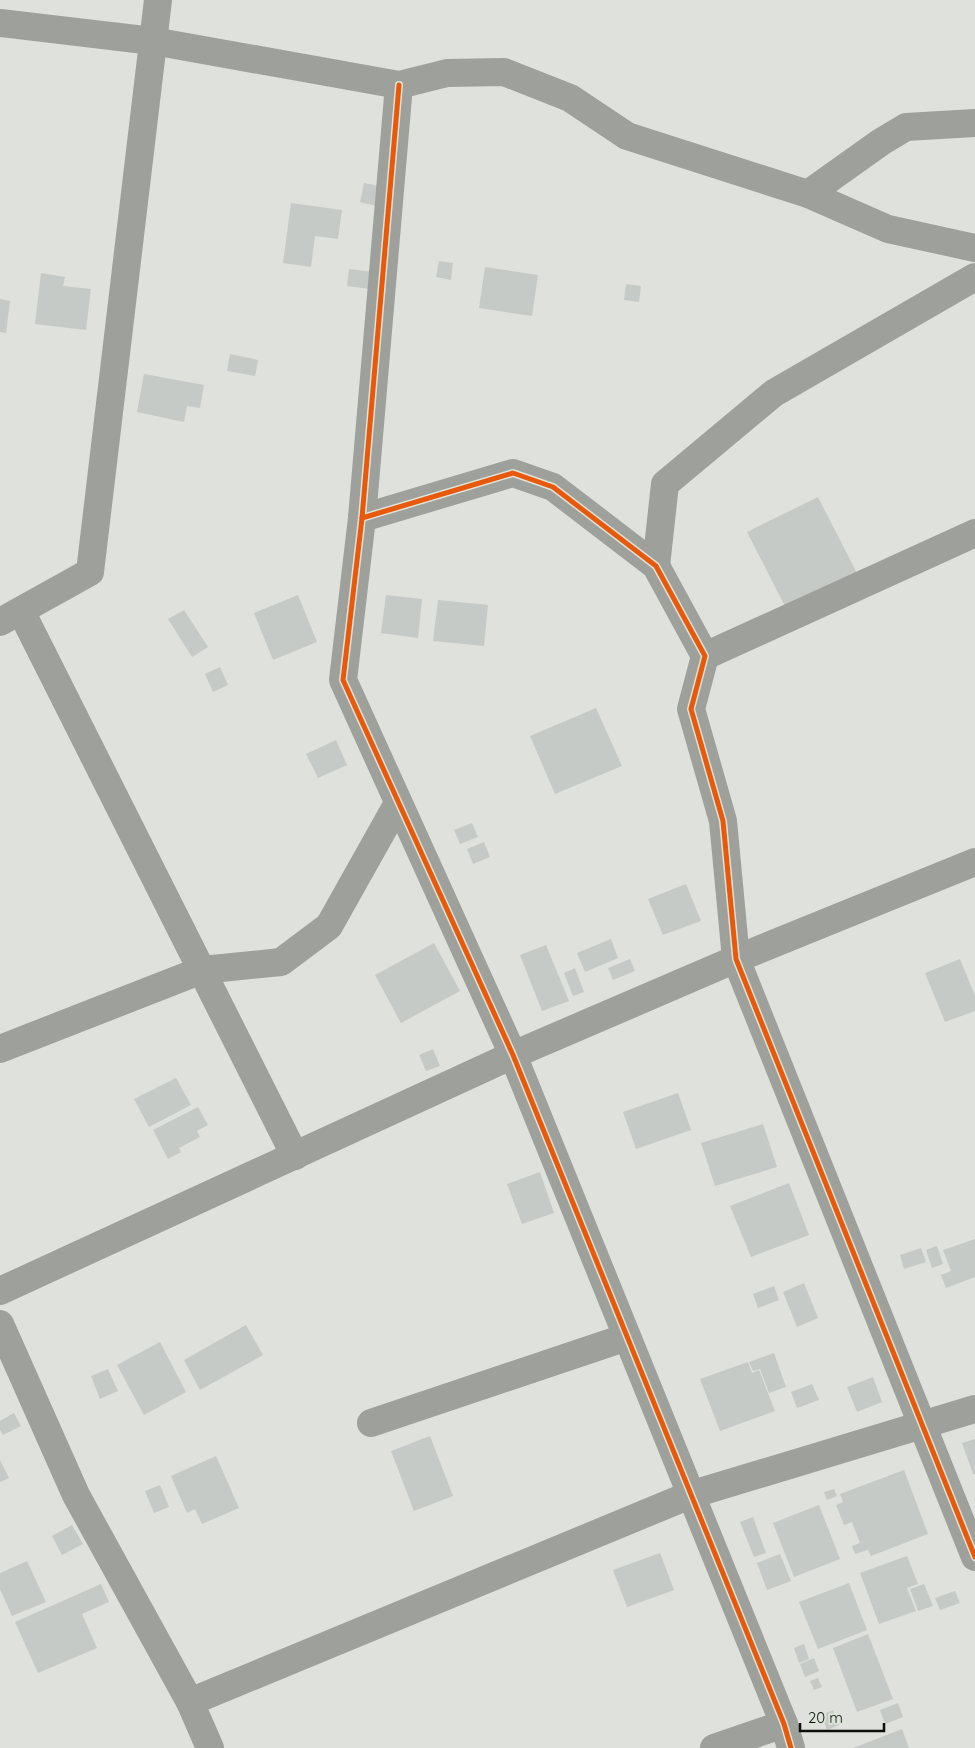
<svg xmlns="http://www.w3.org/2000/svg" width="975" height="1748" font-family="Quicksand,sans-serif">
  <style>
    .building { fill: #c6cac7 }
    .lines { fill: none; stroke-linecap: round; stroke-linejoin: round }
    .minor { stroke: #9ea09c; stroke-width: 28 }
    .cycleway-casing { stroke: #dde4d9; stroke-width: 8 }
    .cycleway { stroke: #e8590c; stroke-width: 5 }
  </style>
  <rect width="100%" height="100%" fill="#dee1dc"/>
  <g class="building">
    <polygon points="364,183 384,187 380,207 360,202"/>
    <polygon points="291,203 342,210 338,239 315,236 311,267 283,263"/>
    <polygon points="439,261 453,263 451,280 436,277"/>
    <polygon points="485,267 538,275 532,316 479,308"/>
    <polygon points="349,269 381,273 378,290 347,286"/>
    <polygon points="41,273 65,277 63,286 91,289 86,330 35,324"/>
    <polygon points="626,284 641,286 639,302 624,300"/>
    <polygon points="0,299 10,301 6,333 0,332"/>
    <polygon points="230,354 258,360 255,376 227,371"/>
    <polygon points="144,374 204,385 200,408 187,406 184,422 137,412"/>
    <polygon points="818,497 861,581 790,616 747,532"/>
    <polygon points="298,595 317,642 273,660 254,613"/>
    <polygon points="386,595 422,599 418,638 381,633"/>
    <polygon points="438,600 488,605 484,646 433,641"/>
    <polygon points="184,610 208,647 192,657 168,619"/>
    <polygon points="220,667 228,685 213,692 205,674"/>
    <polygon points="596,708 622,766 555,794 530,736"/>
    <polygon points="336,740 347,765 318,778 306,754"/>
    <polygon points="472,823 478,837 460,844 454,830"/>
    <polygon points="484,842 490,857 473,864 467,849"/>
    <polygon points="686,884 701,921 663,935 648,899"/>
    <polygon points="611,939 618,958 585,972 577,953"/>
    <polygon points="434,943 460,991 401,1023 375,975"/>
    <polygon points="546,945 569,1001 542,1011 520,955"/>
    <polygon points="630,959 635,971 613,980 608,968"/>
    <polygon points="960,959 975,996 975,1011 945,1022 925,973"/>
    <polygon points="575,968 584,992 573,996 564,973"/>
    <polygon points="433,1049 440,1066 426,1071 419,1055"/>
    <polygon points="176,1078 191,1105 149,1127 134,1099"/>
    <polygon points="678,1093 691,1130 636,1149 623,1112"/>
    <polygon points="198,1107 208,1125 197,1131 200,1137 179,1148 181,1152 168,1159 153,1130"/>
    <polygon points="763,1124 777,1167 715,1186 701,1143"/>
    <polygon points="540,1172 554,1213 522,1224 507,1184"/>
    <polygon points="789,1183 809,1235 751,1257 730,1206"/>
    <polygon points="975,1239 975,1277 946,1288 941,1275 951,1271 943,1250"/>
    <polygon points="937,1246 943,1264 932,1268 926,1250"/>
    <polygon points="921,1248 926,1262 904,1269 900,1255"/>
    <polygon points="804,1283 818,1318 797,1327 783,1292"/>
    <polygon points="774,1286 779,1300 758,1308 753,1294"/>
    <polygon points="246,1325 263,1355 200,1390 184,1360"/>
    <polygon points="160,1342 186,1392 144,1415 117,1365"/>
    <polygon points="774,1353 786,1387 769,1393 760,1369 753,1371 749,1362"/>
    <polygon points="748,1362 752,1373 759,1370 775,1411 720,1431 700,1379"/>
    <polygon points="108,1369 118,1391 100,1399 91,1376"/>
    <polygon points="873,1377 882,1402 857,1412 847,1387"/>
    <polygon points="812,1384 819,1400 797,1408 791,1392"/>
    <polygon points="14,1413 21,1426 3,1435 0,1430 0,1421"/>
    <polygon points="430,1436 453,1496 414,1511 391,1451"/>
    <polygon points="975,1439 975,1474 973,1474 962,1443"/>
    <polygon points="216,1456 239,1508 202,1524 195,1509 187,1513 171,1476"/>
    <polygon points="0,1460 9,1478 0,1482"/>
    <polygon points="904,1470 928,1534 871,1556 868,1550 855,1554 852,1546 860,1543 852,1522 844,1525 836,1505 843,1502 840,1494"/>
    <polygon points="160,1485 169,1507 154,1513 145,1491"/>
    <polygon points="834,1489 837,1496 827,1500 824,1492"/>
    <polygon points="819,1505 840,1559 794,1577 773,1523"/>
    <polygon points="753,1517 766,1553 754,1557 740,1522"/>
    <polygon points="72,1525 83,1544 62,1555 52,1536"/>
    <polygon points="660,1553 674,1590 627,1607 613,1570"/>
    <polygon points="780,1554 791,1581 767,1590 757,1563"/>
    <polygon points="907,1556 918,1584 907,1588 916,1611 879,1624 860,1573"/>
    <polygon points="27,1561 46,1602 12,1616 0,1589 0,1573"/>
    <polygon points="849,1583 867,1630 818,1649 799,1602"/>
    <polygon points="101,1584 109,1602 82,1614 97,1648 38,1673 15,1622"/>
    <polygon points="924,1584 933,1606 918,1611 910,1589"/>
    <polygon points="955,1591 960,1603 940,1610 935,1598"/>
    <polygon points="868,1634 893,1699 857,1712 833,1648"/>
    <polygon points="804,1644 809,1659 799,1663 794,1648"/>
    <polygon points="814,1658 819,1671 805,1677 800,1664"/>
    <polygon points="818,1678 822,1687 814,1690 810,1681"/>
    <polygon points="898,1703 903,1717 885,1724 880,1710"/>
    <polygon points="833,1710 839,1725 827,1730 822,1715"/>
    <polygon points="902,1729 909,1748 853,1748"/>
  </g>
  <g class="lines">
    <g class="minor">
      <polyline points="0,23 153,41 399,85 447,73 504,72 570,98 627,136 808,194 881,142 906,127 975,123"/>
      <polyline points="399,85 362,518 343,680 513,1055 784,1724 791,1748"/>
      <polyline points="808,194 888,229 975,248"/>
      <polyline points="362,518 513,473 553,487 656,566 705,656 691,709 723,821 736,959 975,1557"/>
      <polyline points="656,566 665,484 774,393 975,277"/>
      <polyline points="21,611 295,1156"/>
      <polyline points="0,622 90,572 158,0"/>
      <polyline points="705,656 975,533"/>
      <polyline points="0,1049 202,970 281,962 329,926 398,803"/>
      <polyline points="0,1291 513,1055 736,959 975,862"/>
      <polyline points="0,1324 76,1495 190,1702 210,1748"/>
      <polyline points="371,1423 627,1337"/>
      <polyline points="190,1702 690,1495 975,1409"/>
      <polyline points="714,1748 784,1724"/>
    </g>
    <defs>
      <g id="cycleway">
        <polyline points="399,85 362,518 343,680 513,1055 784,1724 791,1748"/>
        <polyline points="362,518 513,473 553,487 656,566 705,656 691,709 723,821 736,959 975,1557"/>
      </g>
    </defs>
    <use href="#cycleway" class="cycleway-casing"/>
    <use href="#cycleway" class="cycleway"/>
  </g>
  <path d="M800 1723v8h84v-8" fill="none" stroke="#0d0f0b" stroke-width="2.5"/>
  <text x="808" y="1723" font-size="15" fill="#0d0f0b" stroke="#dde4d9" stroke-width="4" paint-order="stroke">20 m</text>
</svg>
